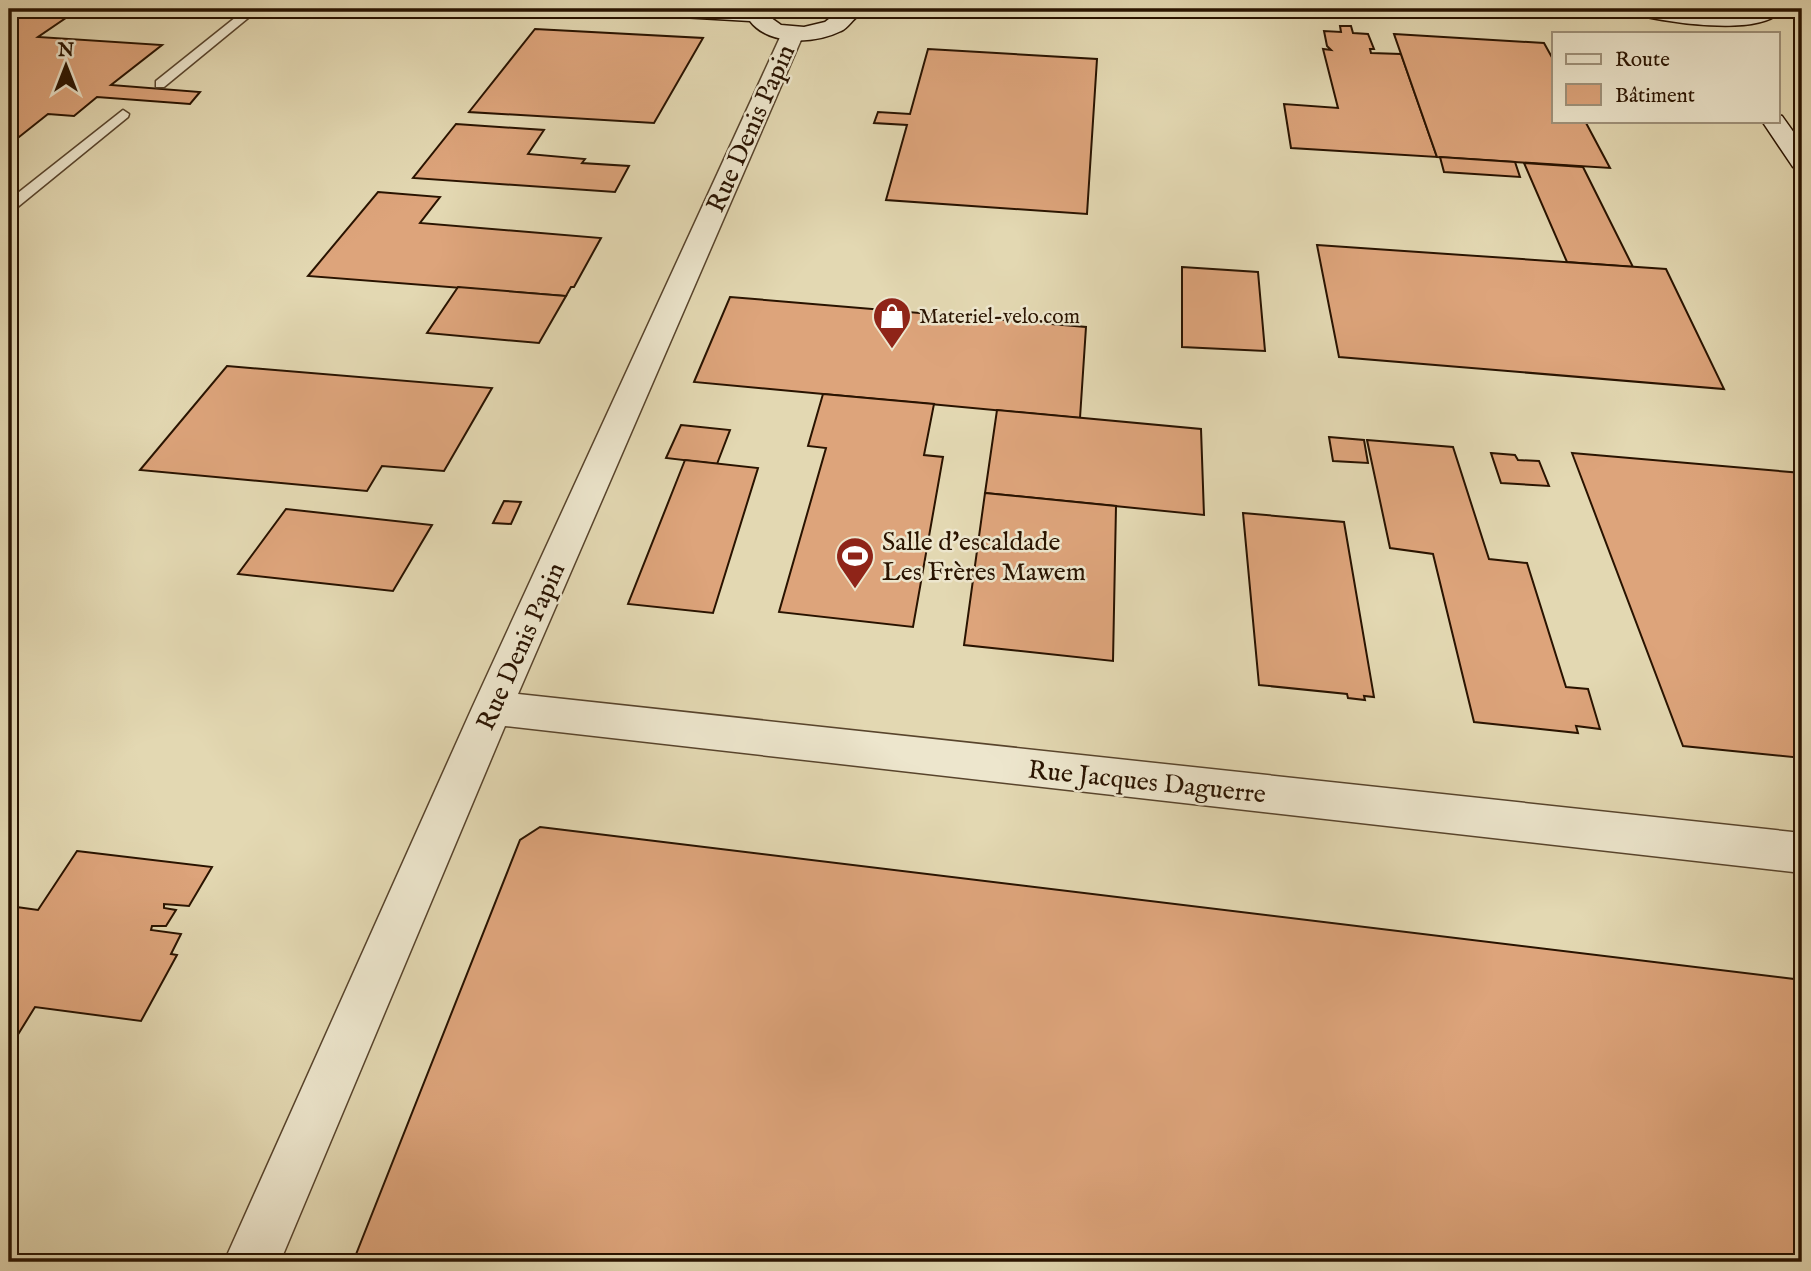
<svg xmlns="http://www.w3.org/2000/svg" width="1811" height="1271" font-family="'IM FELL English',serif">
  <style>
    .building { fill: #dda47b; stroke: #291300; stroke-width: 2 }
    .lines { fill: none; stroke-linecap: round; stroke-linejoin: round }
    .lane-casing { stroke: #58442c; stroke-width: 3 }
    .street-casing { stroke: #58442c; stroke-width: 3 }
    .secondary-casing { stroke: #291300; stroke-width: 3 }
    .lane { fill: #ede6cd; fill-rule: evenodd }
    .street { fill: #ede6cd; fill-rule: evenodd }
    .secondary { fill: #ede6cd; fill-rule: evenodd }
    .labels { text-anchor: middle; stroke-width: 5; stroke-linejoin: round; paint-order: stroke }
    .far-poi-label { font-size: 21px; fill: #291300; stroke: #ede6cd; text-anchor: start }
    .street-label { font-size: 26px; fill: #291300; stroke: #ede6cd }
    .poi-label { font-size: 26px; fill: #291300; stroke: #ede6cd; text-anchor: start }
  </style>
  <rect width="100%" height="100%" fill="#e3d8b2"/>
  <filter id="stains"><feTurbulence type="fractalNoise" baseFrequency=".00286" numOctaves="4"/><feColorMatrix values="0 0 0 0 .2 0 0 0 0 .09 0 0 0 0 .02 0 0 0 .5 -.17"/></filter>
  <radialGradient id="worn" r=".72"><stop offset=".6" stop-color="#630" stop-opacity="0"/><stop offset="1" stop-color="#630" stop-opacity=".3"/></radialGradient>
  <g class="building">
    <polygon points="9,9 79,9 38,37 162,45 111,85 200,92 190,104 97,97 74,116 48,114 9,145"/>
    <polygon points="1340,26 1351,26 1353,33 1368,34 1374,49 1370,49 1371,53 1401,54 1437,157 1291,148 1284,104 1338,108 1323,49 1331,50 1327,46 1324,31 1341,32"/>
    <polygon points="535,29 703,38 654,123 469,112"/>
    <polygon points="1394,34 1544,43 1554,61 1554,121 1585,121 1610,168 1437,157"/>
    <polygon points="928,49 1097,59 1087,214 886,200 907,125 874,123 878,112 910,114"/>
    <polygon points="456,124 544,130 528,154 585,159 582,163 629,166 615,192 413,178"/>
    <polygon points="1440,157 1515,162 1520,177 1444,172"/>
    <polygon points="1524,163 1583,167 1633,267 1567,262"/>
    <polygon points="378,192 440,197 420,223 601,238 574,287 571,287 566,296 308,276"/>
    <polygon points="1317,245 1666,269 1724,389 1339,357"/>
    <polygon points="1182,267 1258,272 1265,351 1182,347"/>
    <polygon points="458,287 566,296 539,343 427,333"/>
    <polygon points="730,297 1086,327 1080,418 694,382"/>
    <polygon points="227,366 492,388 444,471 382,466 367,491 140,470"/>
    <polygon points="823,394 934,404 924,455 943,457 913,627 779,612 826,448 808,446"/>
    <polygon points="997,410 1201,429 1204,515 985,493"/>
    <polygon points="681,425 730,430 717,464 666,458"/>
    <polygon points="1329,437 1364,440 1368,463 1333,461"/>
    <polygon points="1367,440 1453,447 1489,559 1527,563 1566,687 1588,689 1600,729 1576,726 1578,733 1474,722 1433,554 1390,548"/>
    <polygon points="1491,453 1515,455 1518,460 1539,461 1549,486 1501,483"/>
    <polygon points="1572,453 1802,473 1802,758 1683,746"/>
    <polygon points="685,460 758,468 713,613 628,604"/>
    <polygon points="985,493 1116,506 1113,661 964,645"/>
    <polygon points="504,501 521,502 511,524 493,523"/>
    <polygon points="286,509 432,525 393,591 238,574"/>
    <polygon points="1243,513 1344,522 1374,697 1364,696 1365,700 1348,698 1347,694 1259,685"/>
    <polygon points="540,827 1802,980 1802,1262 353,1262 520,840"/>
    <polygon points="77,851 212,867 189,906 164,904 164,908 176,910 166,926 152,926 151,930 181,934 171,954 177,955 141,1021 35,1007 9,1049 9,906 38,910"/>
  </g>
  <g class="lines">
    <defs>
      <g id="lane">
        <polygon points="246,9 259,9 164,87 156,87 156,81"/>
        <polygon points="123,110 129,114 128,117 14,210 9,211 9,200"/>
      </g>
      <polygon id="street" points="793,27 801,28 804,33 518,694 1802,833 1802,873 505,726 280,1262 224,1262 472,708 782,33 785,28"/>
      <g id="secondary">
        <path d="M637,9H769L767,15L781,25L804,27L825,22L842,9H955L952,13L945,15C932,16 864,14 857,17C852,20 848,28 841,31C815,44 769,46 750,21L647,15L640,13Z"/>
        <path d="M1625,9L1723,13L1754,9H1783C1762,39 1659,21 1628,13Z"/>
        <polygon points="1778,115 1782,116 1802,144 1802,169 1793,167 1762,121 1778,121"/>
      </g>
    </defs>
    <use href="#lane" class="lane-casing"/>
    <use href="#street" class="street-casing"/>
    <use href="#secondary" class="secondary-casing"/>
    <use href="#lane" class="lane"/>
    <use href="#street" class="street"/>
    <use href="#secondary" class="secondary"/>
  </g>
  <defs>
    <symbol id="shop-pin" viewBox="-11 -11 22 30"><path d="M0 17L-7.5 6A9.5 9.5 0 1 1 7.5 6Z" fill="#8f2418" stroke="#ede6cd"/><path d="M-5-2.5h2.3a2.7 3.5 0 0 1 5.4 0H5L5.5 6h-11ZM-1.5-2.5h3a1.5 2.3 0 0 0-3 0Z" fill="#fff"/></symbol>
    <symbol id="stadium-pin" viewBox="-11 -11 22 30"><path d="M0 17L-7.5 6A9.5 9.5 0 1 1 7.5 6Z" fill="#8f2418" stroke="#ede6cd"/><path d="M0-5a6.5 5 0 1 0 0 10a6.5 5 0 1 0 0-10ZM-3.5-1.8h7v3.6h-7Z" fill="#fff"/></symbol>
  </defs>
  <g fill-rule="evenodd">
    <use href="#shop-pin" x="870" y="294" width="44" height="60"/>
    <use href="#stadium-pin" x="833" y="534" width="44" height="60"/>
  </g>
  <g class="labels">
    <g class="far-poi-label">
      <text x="919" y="323">Materiel-velo.com</text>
    </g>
    <g class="street-label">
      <text transform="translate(750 128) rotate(-66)" y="9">Rue Denis Papin</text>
      <text transform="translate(520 646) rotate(-66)" y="9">Rue Denis Papin</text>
      <text transform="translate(1147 781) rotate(6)" y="9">Rue Jacques Daguerre</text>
    </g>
    <g class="poi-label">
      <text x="882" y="550">Salle d'escaldade<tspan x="882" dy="30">Les Frères Mawem</tspan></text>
    </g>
  </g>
  <rect width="1811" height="1271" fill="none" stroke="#e3d8b2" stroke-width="35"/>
  <rect x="10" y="10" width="1790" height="1250" fill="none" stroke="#291300" stroke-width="3.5"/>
  <rect x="18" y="18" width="1776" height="1236" fill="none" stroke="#291300" stroke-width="2"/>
  <rect x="1552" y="32" width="228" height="91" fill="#ede6cd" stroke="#9f927b" stroke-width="2"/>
  <rect x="1566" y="54" width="35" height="10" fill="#ede6cd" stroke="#9f927b" stroke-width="2"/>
  <text x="1615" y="66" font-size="21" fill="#291300">Route</text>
  <rect x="1566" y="84" width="35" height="21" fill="#dda47b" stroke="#9f927b" stroke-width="2"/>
  <text x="1615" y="102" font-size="21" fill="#291300">Bâtiment</text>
  <g transform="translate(66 66)" stroke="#ede6cd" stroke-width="5" paint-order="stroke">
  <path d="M0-5L12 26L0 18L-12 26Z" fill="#291300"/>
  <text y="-10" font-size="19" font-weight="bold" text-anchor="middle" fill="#291300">N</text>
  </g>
  <rect width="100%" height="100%" filter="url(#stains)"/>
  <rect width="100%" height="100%" fill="url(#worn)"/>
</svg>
